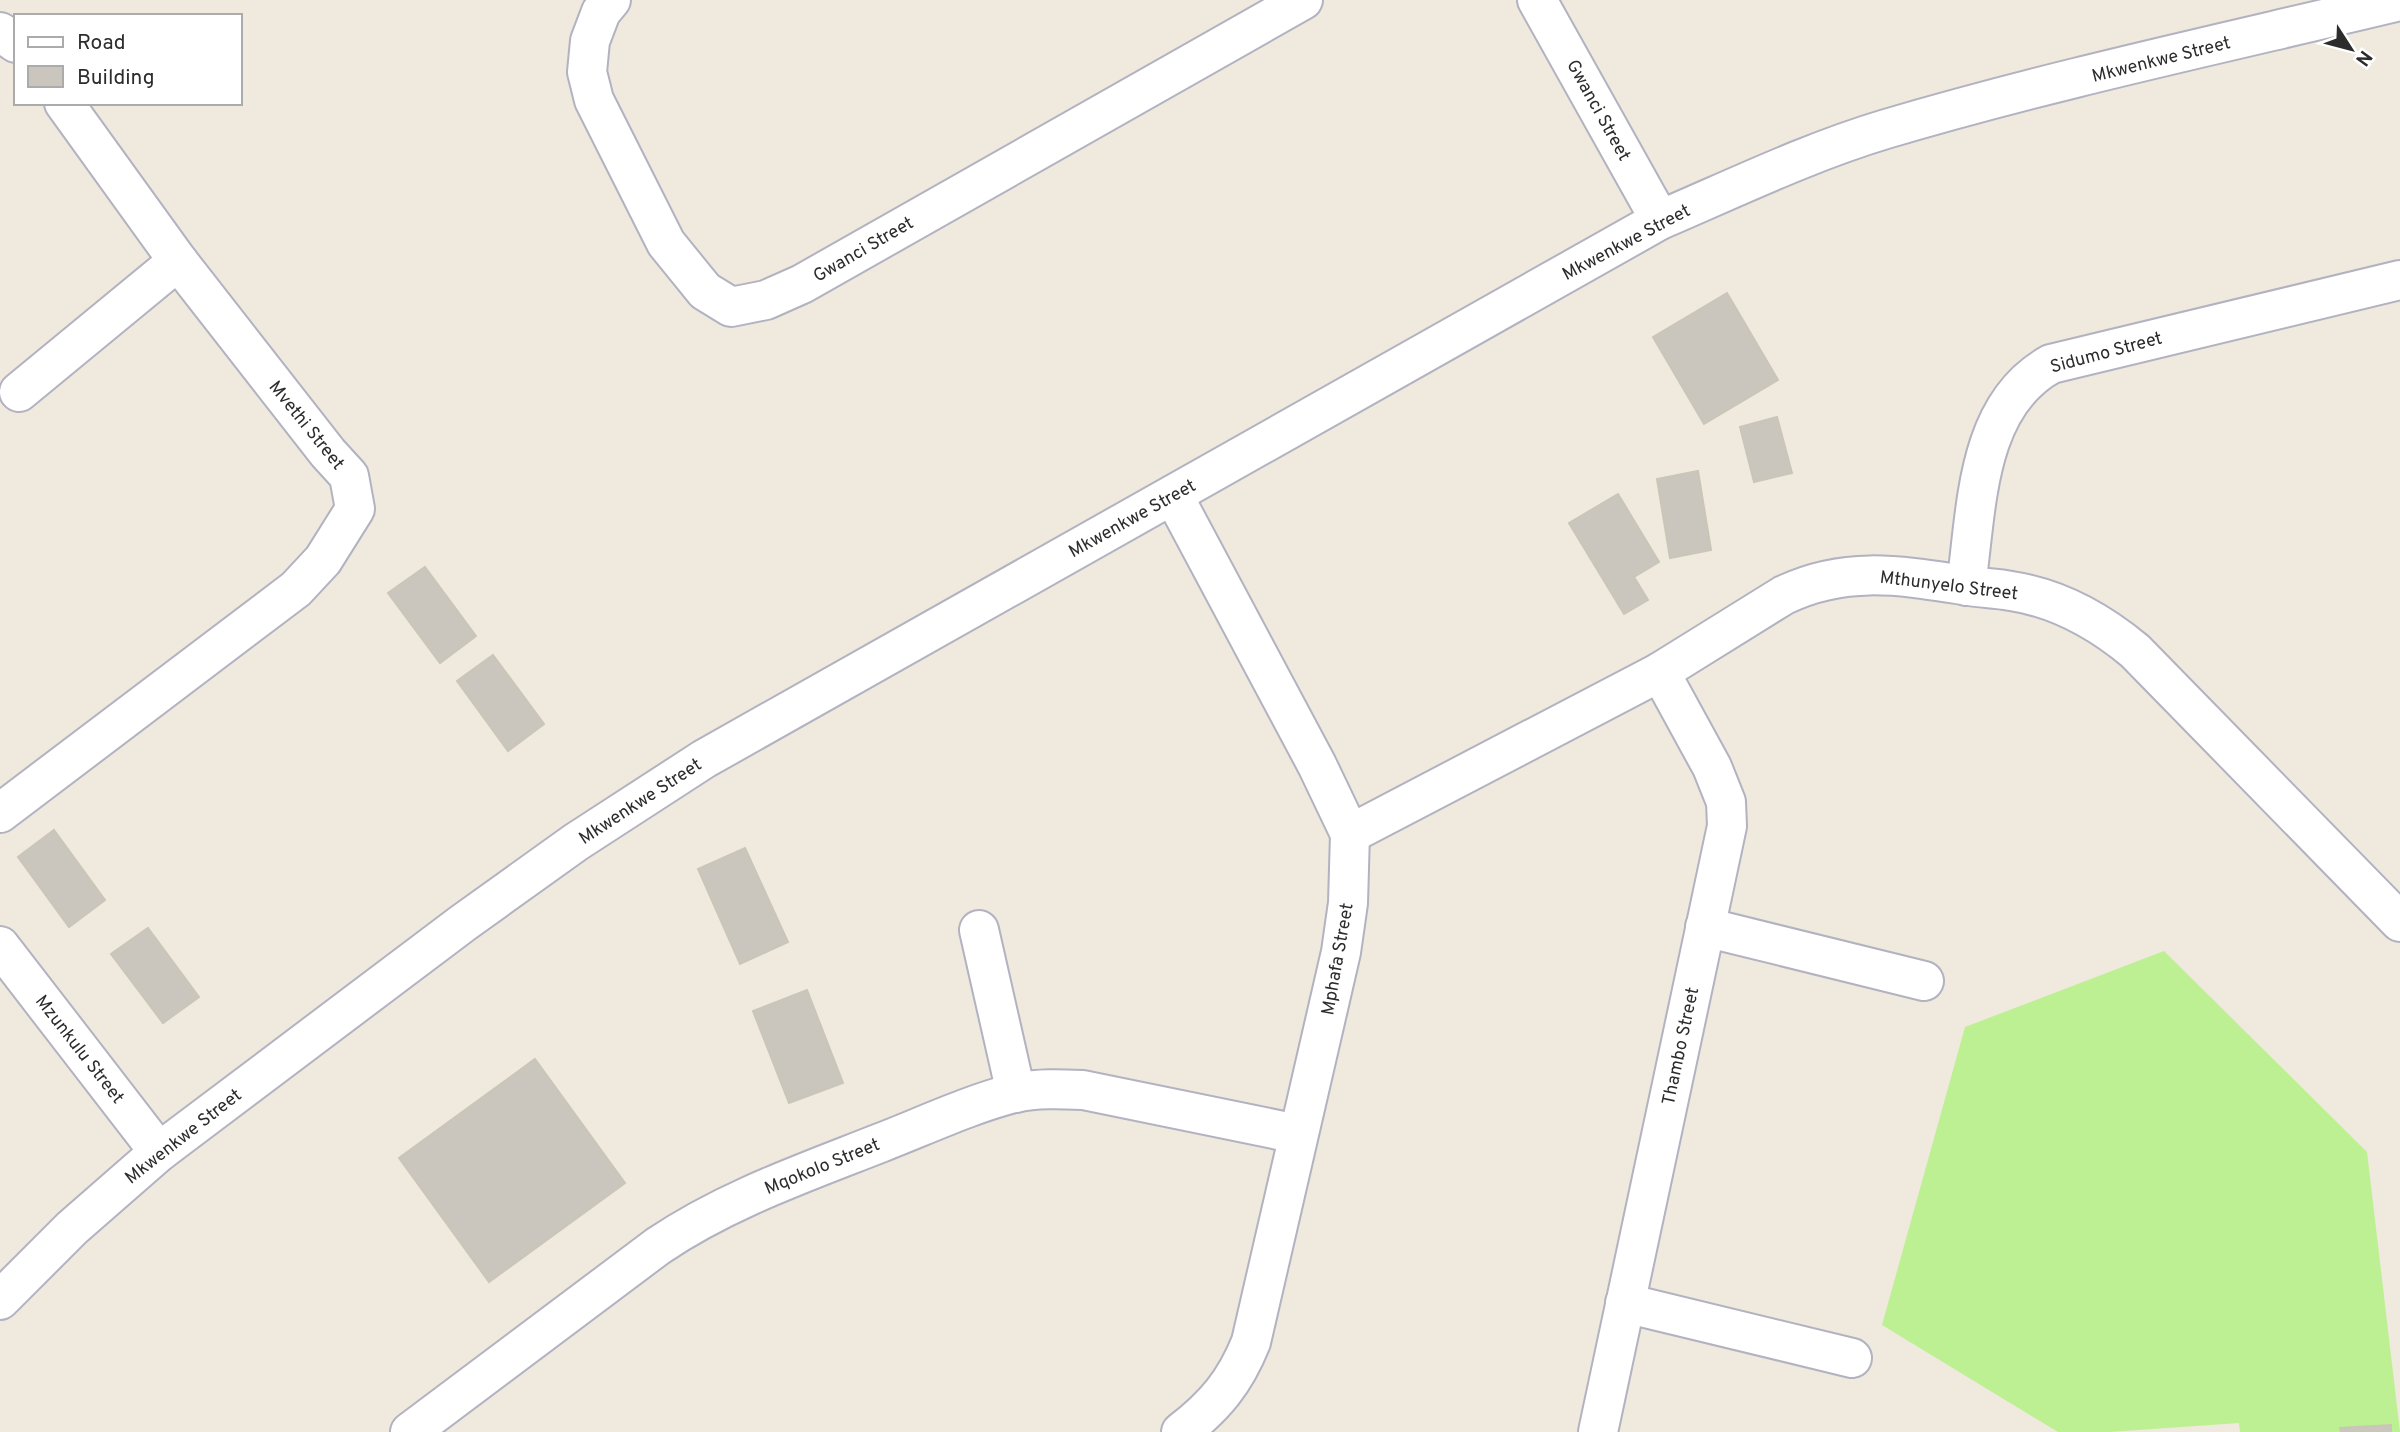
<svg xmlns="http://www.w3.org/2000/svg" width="2400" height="1432" font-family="Overpass,sans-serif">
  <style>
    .pitch { fill: #bdf092 }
    .building { fill: #cac6bd; stroke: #cac6b7; stroke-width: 2 }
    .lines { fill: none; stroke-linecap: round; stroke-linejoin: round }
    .minor-casing { stroke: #b2b2c1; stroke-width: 42 }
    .minor { stroke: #fff; stroke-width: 38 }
    .labels { text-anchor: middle; stroke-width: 6; stroke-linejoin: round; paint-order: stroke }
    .street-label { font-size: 18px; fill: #2c2c2c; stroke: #fff }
  </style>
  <rect width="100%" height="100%" fill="#efe9de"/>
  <polygon class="pitch" points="2164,951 2367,1152 2400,1432 2240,1432 2239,1423 2109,1432 2058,1432 1882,1325 1965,1027"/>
  <g class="building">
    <polygon points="1727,293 1778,380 1704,424 1653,337"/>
    <polygon points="1777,417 1792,473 1754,482 1740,427"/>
    <polygon points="1698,471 1711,550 1670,558 1657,479"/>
    <polygon points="1618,494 1659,562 1634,577 1648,600 1624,614 1569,523"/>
    <polygon points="425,567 476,636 440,663 388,593"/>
    <polygon points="493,655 544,724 508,751 457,681"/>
    <polygon points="54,830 105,900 69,927 18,857"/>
    <polygon points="745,848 788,942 740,964 698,869"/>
    <polygon points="148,928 199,997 163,1023 111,954"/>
    <polygon points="807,990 843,1083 789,1103 753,1011"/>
    <polygon points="535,1059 625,1183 489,1282 399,1158"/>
    <polygon points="2391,1425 2391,1432 2341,1432 2340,1428"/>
  </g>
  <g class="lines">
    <defs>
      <g id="minor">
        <polyline points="611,0 601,12 590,41 587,72 594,100 666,243 705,291 731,307 766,300 802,284 1303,0"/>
        <polyline points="1537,0 1660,220"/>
        <polyline points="0,32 16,43"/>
        <polyline points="19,392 178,261"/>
        <path d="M1173,495L1317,765L1350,834L1348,903L1341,952L1251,1342C1235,1382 1215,1406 1181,1432"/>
        <path d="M1966,586C1977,509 1975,406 2051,364L2400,280"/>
        <polyline points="0,813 296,589 323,560 355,509 349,476 328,453 178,261 64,103"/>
        <path d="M1350,834L1660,672L1784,595C1845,566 1898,575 1963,585C1978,588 1995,588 2011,591C2057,598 2099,621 2135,651L2400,922"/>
        <polyline points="1705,927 1924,981"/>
        <polyline points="979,930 1016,1093"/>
        <polyline points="0,946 159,1152"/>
        <path d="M0,1300L72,1228L159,1152L463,923L576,842L704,759L1660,220C1735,188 1809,152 1886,129C2055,79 2229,42 2400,1"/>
        <polyline points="1625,1303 1852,1358"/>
        <path d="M410,1432L658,1246C726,1200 804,1173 880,1143C924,1126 968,1105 1014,1093C1037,1088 1060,1089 1083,1090L1298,1134"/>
        <polyline points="1598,1432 1727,826 1726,802 1712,767 1660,672"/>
      </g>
    </defs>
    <use href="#minor" class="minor-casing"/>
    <use href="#minor" class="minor"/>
  </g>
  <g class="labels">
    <g class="street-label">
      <text transform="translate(2161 59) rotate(-14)" y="6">Mkwenkwe Street</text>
      <text transform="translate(1599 110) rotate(61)" y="6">Gwanci Street</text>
      <text transform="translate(1626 242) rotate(-28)" y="6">Mkwenkwe Street</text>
      <text transform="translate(863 249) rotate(-30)" y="6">Gwanci Street</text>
      <text transform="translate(2106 352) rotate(-15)" y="6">Sidumo Street</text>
      <text transform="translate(307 425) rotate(51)" y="6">Mvethi Street</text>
      <text transform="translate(1132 518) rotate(-29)" y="6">Mkwenkwe Street</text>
      <text transform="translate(1949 585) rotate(7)" y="6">Mthunyelo Street</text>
      <text transform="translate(640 801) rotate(-33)" y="6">Mkwenkwe Street</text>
      <text transform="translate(1337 959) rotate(-80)" y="6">Mphafa Street</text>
      <text transform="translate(1680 1046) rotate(-78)" y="6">Thambo Street</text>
      <text transform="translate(80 1049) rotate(52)" y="6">Mzunkulu Street</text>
      <text transform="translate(183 1136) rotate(-38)" y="6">Mkwenkwe Street</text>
      <text transform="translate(822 1166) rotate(-22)" y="6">Mqokolo Street</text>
    </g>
  </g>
  <rect x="14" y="14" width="228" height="91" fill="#ffffff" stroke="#ababab" stroke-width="2"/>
  <rect x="28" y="37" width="35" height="10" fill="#ffffff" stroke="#ababab" stroke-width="2"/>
  <text x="77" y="49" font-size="21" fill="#2c2c2c">Road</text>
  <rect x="28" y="66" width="35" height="21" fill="#cac6bd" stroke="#ababab" stroke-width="2"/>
  <text x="77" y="84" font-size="21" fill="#2c2c2c">Building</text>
  <g transform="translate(2351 49) rotate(126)" stroke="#ffffff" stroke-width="5" paint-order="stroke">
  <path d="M0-5L12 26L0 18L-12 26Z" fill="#2c2c2c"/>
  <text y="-10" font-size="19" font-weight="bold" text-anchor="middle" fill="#2c2c2c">N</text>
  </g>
</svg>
